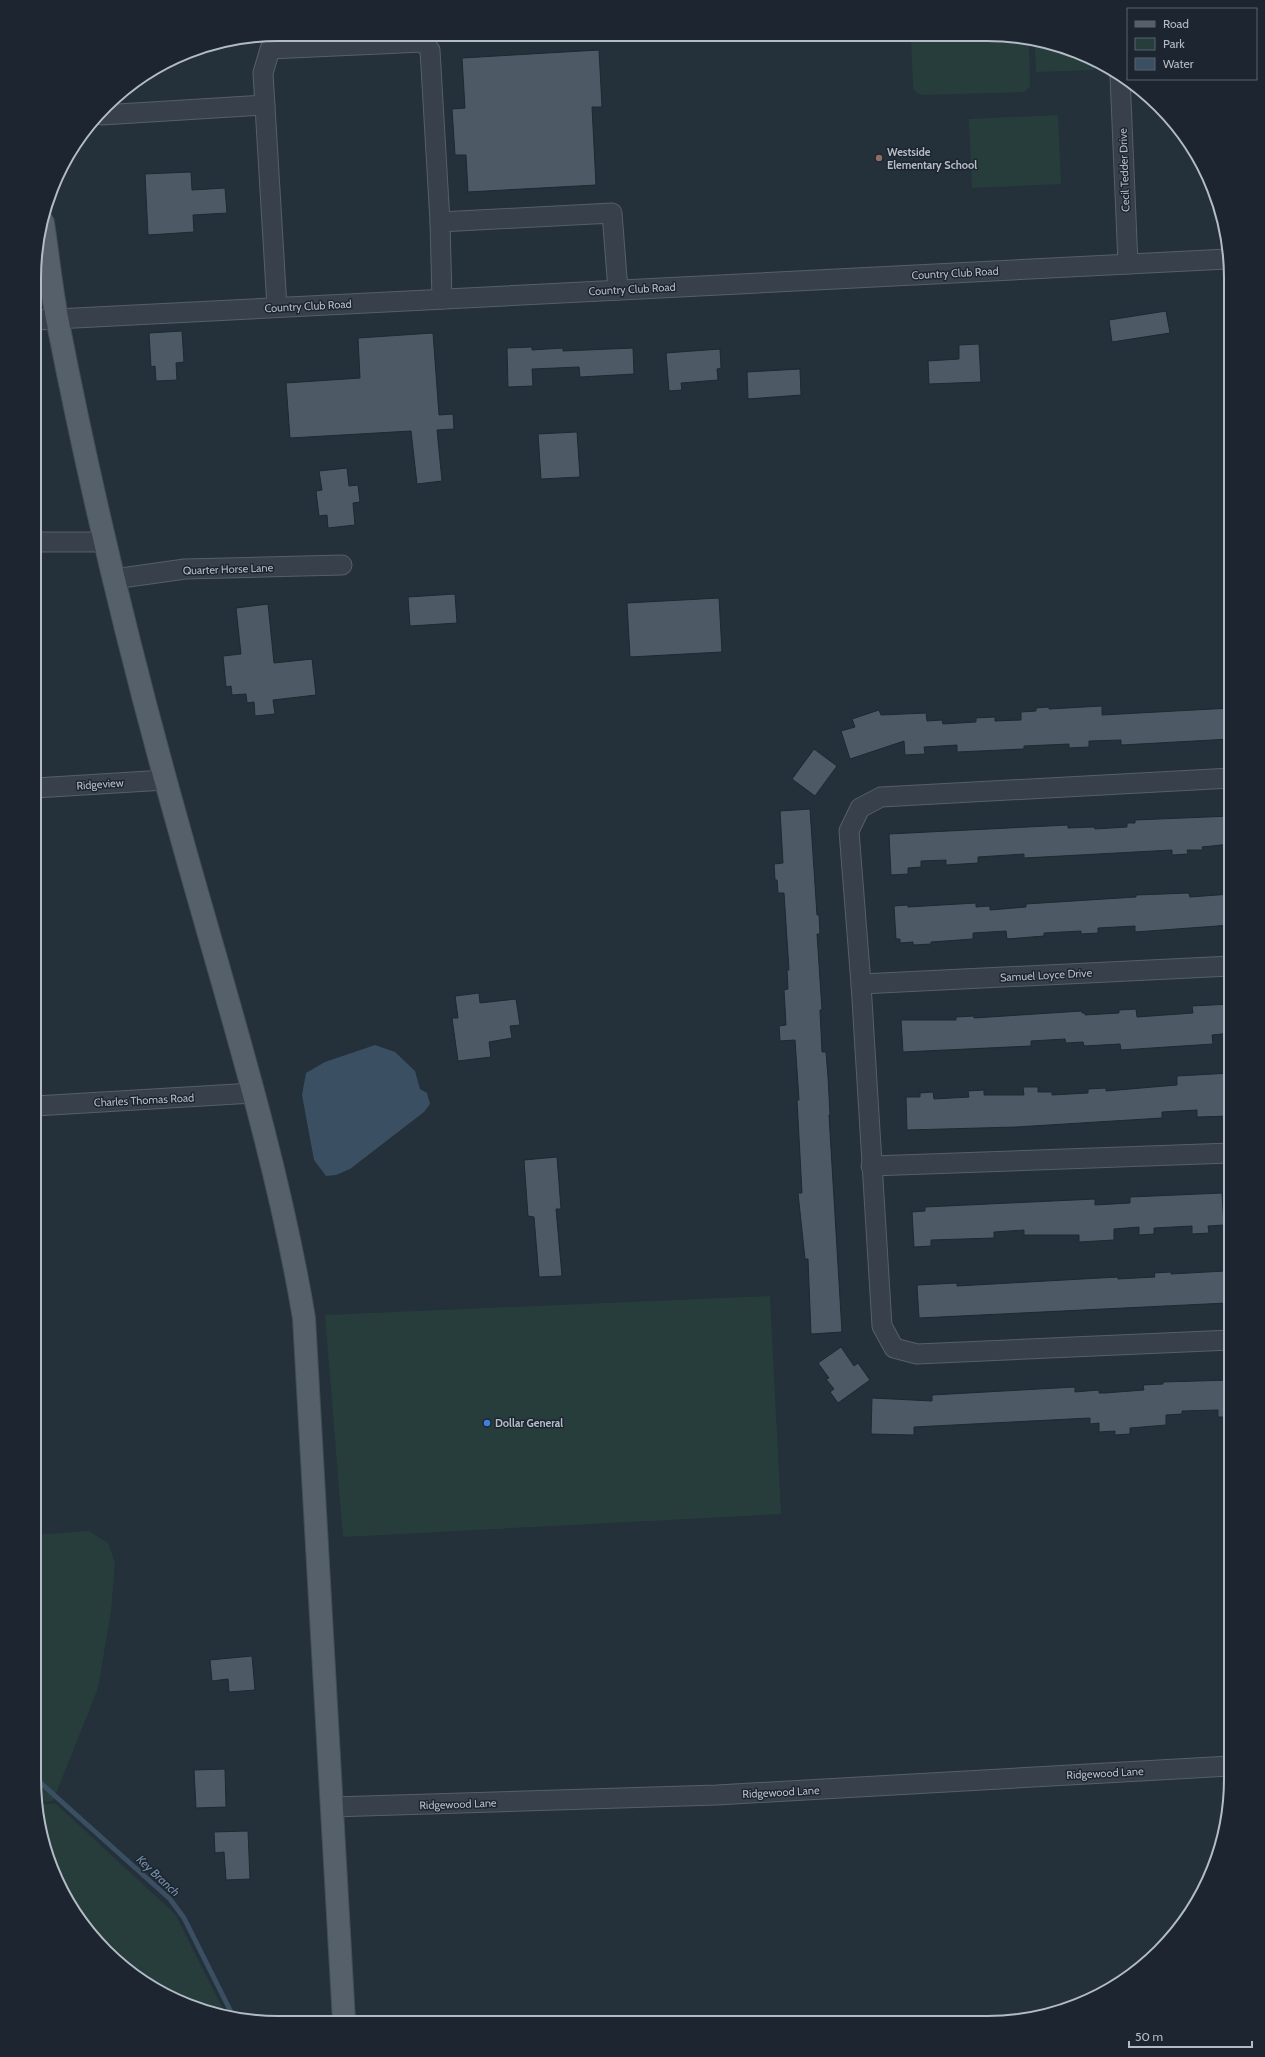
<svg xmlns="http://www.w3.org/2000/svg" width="1265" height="2057" font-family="Cabin,sans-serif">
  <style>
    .green { fill: #273d3c }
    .water { fill: #3b4f62 }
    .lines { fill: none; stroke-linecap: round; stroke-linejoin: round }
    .stream { stroke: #3b4f62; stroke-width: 5 }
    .building { fill: #4d5a65; stroke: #1f2832 }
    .minor-casing { stroke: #565f69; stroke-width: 21 }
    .major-casing { stroke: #444d57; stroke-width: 24 }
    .minor { stroke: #38414b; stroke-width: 19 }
    .major { stroke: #56606b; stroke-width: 22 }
    .education-dot { fill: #8d6e63; stroke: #1d2630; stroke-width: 1.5 }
    .shop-dot { fill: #3f7fe0; stroke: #1d2630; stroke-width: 1.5 }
    .labels { text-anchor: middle; stroke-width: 3; stroke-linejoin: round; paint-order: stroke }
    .poi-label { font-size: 11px; font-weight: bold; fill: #b3bcc6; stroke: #1d2630; text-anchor: start }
    .street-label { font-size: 11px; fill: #b3bcc6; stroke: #1d2630 }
    .water-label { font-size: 12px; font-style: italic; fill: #768fa8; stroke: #1d2630 }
    .rim { fill: none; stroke: #b3bcc6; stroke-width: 2 }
  </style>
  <rect width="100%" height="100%" fill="#24303a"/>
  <g class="green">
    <path d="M911,36C970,36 1040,29 1093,60L1094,70L1036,72L1035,45H1029L1030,86L1025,92L923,95L917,93L913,89Z"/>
    <polygon points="1058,115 1061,184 972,188 969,119"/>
    <polygon points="770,1296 781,1514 343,1537 325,1315"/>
    <polygon points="89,1531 108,1543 115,1563 111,1611 98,1688 53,1801 38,1802 34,1779 34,1535"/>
    <path d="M42,1804H56L175,1914L224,2011C176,2014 114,1963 85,1928C77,1918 58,1885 53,1873C45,1855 43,1823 42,1804Z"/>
  </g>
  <polygon class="water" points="375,1045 395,1052 415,1071 420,1089 427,1093 430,1104 424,1112 350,1169 336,1175 326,1176 314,1160 302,1095 306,1073 325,1062"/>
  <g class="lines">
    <polyline class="stream" points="34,1777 170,1899 184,1918 233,2016"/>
  </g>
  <g class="building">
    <polygon points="599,50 602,107 592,107 596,185 468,192 466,155 455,155 452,109 465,108 462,58"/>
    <polygon points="191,172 192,190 225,188 227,213 193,215 194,232 148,235 145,174"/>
    <polygon points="1166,311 1170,333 1112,342 1109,320"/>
    <polygon points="182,331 184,362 176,363 177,380 156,381 155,366 151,367 149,333"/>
    <polygon points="433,333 439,415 453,414 454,429 437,430 442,481 417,484 411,431 290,438 286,383 360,378 358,338"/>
    <polygon points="979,344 981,382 929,384 928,361 959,359 959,345"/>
    <polygon points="532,347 532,350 563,348 563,351 633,348 634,374 580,377 579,367 532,369 533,386 508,387 507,348"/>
    <polygon points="720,349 721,368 717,369 718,380 681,383 682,390 669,391 666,353"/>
    <polygon points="800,369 801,395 748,399 747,372"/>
    <polygon points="577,432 580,477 541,479 538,434"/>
    <polygon points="347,468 349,486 358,485 360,502 353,503 355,525 328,528 327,515 319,516 316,491 322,490 319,471"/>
    <polygon points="455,594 457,623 410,626 408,597"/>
    <polygon points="719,598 722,652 630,657 627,603"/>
    <polygon points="268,604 274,663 312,659 316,695 273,700 275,714 255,716 254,702 247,703 246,694 232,695 231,686 226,687 223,656 241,654 236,608"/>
    <polygon points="1102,706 1102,715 1231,708 1231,739 1121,745 1121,740 1089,741 1089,747 1069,748 1069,744 1024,746 1024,749 957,752 957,745 924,747 925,754 905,755 904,741 850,759 841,731 855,727 852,719 879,710 881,715 926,713 927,721 942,720 943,724 976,722 976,718 995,717 995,721 1021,720 1021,712 1036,711 1036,708 1049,707 1049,709"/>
    <polygon points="814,749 837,766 815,796 792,779"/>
    <polygon points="810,809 817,915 819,915 820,934 817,934 822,1010 820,1010 822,1052 826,1052 828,1077 830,1115 829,1115 842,1332 811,1334 808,1259 805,1259 798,1193 802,1193 797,1100 799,1100 795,1040 780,1041 779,1026 786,1025 784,990 788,989 787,970 789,970 784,893 778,893 777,880 775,880 774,864 783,863 780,811"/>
    <polygon points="1231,816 1231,844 1202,847 1203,850 1187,850 1188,854 1172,855 1172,850 1024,858 1024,854 978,857 978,863 946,865 946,860 921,861 921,867 908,868 908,874 891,875 889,834 1068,825 1068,828 1094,827 1095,829 1127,827 1127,823 1135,823 1135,820"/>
    <polygon points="1189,893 1190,897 1231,894 1231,925 1135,932 1135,926 1098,928 1098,933 1081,934 1081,931 1044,933 1044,936 1007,939 1006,931 973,933 973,939 931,942 931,944 913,945 913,942 900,943 900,939 896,939 894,906 908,905 908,907 976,903 976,907 990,906 990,910 1026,907 1026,904 1136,897 1136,895"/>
    <polygon points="479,993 480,1003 516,999 520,1025 510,1026 512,1038 489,1042 491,1057 458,1061 452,1018 458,1018 455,996"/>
    <polygon points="1231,1004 1231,1033 1212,1035 1213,1044 1121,1050 1120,1044 1084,1046 1083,1042 1066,1043 1065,1039 1031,1041 1031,1046 903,1052 901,1020 956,1020 956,1017 974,1016 974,1018 1082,1011 1082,1013 1085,1013 1085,1015 1119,1013 1119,1010 1136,1009 1137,1017 1193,1013 1192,1006"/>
    <polygon points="1231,1073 1231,1116 1197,1117 1197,1110 1162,1112 1162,1118 1016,1127 907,1130 906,1097 920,1097 920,1093 933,1092 934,1099 969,1097 968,1091 984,1090 984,1095 1024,1095 1023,1087 1038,1087 1038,1092 1052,1092 1052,1095 1088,1093 1088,1089 1106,1088 1106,1091 1177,1085 1177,1076"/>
    <polygon points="557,1157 561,1209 556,1209 562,1276 539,1277 534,1217 528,1216 524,1160"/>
    <polygon points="1222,1193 1224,1225 1208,1226 1209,1233 1192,1234 1192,1226 1154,1228 1154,1234 1139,1235 1139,1227 1114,1229 1114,1240 1079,1242 1079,1235 1024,1235 1024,1230 994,1232 994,1238 931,1240 931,1246 914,1247 912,1212 925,1211 925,1207 1095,1199 1095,1205 1130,1203 1130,1197"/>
    <polygon points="1225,1271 1227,1303 919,1318 917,1285 957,1283 957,1286 1118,1277 1118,1279 1155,1277 1154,1273 1171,1272 1171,1274"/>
    <polygon points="841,1347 854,1366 858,1363 870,1380 838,1403 830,1392 834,1389 826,1379 829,1378 818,1363"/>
    <polygon points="1231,1380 1231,1417 1218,1417 1218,1410 1182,1411 1182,1414 1166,1415 1166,1425 1130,1428 1130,1434 1115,1435 1115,1431 1099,1432 1099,1423 1090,1424 1090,1418 914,1427 914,1435 871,1434 872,1398 932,1401 932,1395 1075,1387 1075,1392 1099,1390 1099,1393 1105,1393 1144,1390 1143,1385 1163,1384 1163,1382"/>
    <polygon points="252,1656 255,1690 229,1692 228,1679 212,1681 210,1660"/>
    <polygon points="225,1769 226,1807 196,1808 194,1770"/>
    <polygon points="248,1831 250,1879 226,1880 224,1852 215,1853 214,1832"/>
  </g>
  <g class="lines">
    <defs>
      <g id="minor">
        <polyline points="1120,76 1128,264"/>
        <polyline points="102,115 265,105"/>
        <polyline points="442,299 440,222 612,213 618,290"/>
        <polyline points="277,307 263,73 270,49 423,42 430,50 440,222"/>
        <polyline points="36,320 1227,259"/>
        <polyline points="36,542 105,542"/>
        <polyline points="114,579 185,569 342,565"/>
        <polyline points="35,788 165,780"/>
        <polyline points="861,984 1231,966"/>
        <polyline points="35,1106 253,1093"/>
        <polyline points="871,1166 1231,1153"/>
        <polyline points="1231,1340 917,1354 894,1348 882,1326 861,984 849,831 860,808 881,797 1231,778"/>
        <polyline points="332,1807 717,1795 1230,1766"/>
      </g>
      <path id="major" d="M43,223C48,255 51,287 57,318C90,488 131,658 178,825C223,988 276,1151 304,1318L344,2021"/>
    </defs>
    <use href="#minor" class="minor-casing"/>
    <use href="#major" class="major-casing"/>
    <use href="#minor" class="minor"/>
    <use href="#major" class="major"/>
  </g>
  <circle class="education-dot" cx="879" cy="158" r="4"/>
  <circle class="shop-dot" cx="487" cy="1423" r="4"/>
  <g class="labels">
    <g class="poi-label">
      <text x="887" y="156">Westside<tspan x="887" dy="13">Elementary School</tspan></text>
      <text x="495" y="1427">Dollar General</text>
    </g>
    <g class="street-label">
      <text transform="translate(1124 170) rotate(-92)" y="4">Cecil Tedder Drive</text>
      <text transform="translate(955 273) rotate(-3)" y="4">Country Club Road</text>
      <text transform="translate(632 289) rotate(-3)" y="4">Country Club Road</text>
      <text transform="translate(308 306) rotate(-3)" y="4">Country Club Road</text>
      <text transform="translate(228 569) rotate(-2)" y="4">Quarter Horse Lane</text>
      <text transform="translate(100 784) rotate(-4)" y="4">Ridgeview</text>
      <text transform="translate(1046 975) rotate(-3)" y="4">Samuel Loyce Drive</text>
      <text transform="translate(144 1100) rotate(-3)" y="4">Charles Thomas Road</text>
      <text transform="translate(1105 1773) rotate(-3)" y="4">Ridgewood Lane</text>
      <text transform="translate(781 1792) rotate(-3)" y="4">Ridgewood Lane</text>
      <text transform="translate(458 1804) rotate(-2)" y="4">Ridgewood Lane</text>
    </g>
    <g class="water-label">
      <text transform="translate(158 1876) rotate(43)" y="4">Key Branch</text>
    </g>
  </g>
  <path d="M0 0H1265V2057H0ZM278 41H987A237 237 0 0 1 1224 278V1779A237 237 0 0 1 987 2016H278A237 237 0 0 1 41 1779V278A237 237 0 0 1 278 41Z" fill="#1d2630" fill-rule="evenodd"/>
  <path class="rim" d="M278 41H987A237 237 0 0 1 1224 278V1779A237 237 0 0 1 987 2016H278A237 237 0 0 1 41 1779V278A237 237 0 0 1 278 41Z"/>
  <rect x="1127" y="8" width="130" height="72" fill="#1d2630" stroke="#59626c"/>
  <rect x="1135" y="21" width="20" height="6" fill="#56606b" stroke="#59626c"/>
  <text x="1163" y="28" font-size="12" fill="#b3bcc6">Road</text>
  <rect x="1135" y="38" width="20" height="12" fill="#273d3c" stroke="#59626c"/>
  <text x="1163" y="48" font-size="12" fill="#b3bcc6">Park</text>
  <rect x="1135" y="58" width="20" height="12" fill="#3b4f62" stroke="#59626c"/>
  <text x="1163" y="68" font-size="12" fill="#b3bcc6">Water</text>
  <path d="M1129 2041v6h123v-6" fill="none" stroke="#b3bcc6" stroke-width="2"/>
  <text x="1135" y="2041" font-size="12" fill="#b3bcc6" stroke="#1d2630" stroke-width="3" paint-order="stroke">50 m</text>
</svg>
